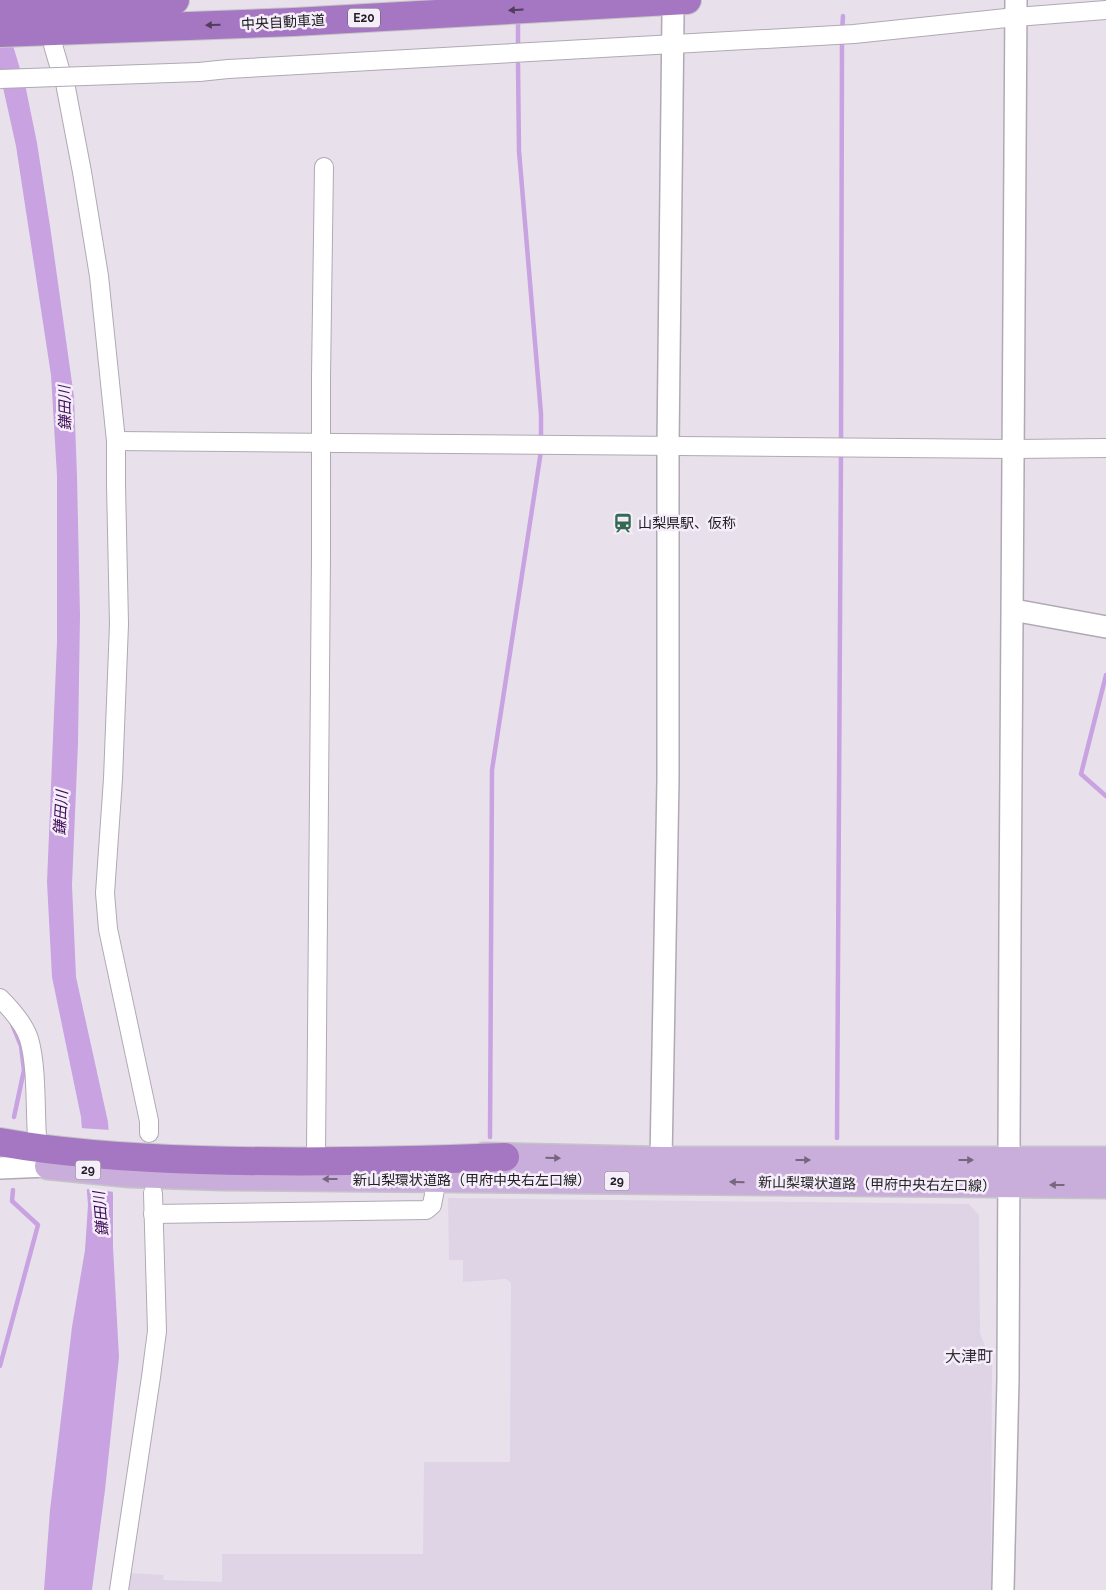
<svg xmlns="http://www.w3.org/2000/svg" width="1106" height="1590" font-family="Raleway,'Noto Sans JP',sans-serif">
  <style>
    .built { fill: #ded4e6 }
    .water { fill: #c8a2e1 }
    .pier { fill: #e8e1ec }
    .lines { fill: none; stroke-linecap: round; stroke-linejoin: round }
    .stream { stroke: #c8a2e1; stroke-width: 4.5 }
    .minor-casing { stroke: #b0a9b4; stroke-width: 20 }
    .tertiary-casing { stroke: #b0a9b4; stroke-width: 24 }
    .primary-casing { stroke: #c6c5c6; stroke-width: 29 }
    .motorway-casing { stroke: #c6c5c6; stroke-width: 30 }
    .minor { stroke: #fff; stroke-width: 18 }
    .tertiary { stroke: #fff; stroke-width: 21 }
    .primary { stroke: #c9adda; stroke-width: 26 }
    .motorway { stroke: #a576c2; stroke-width: 28 }
    .minor-bridge-casing { stroke: #b0a9b4; stroke-width: 20; stroke-linecap: butt }
    .minor-bridge { stroke: #fff; stroke-width: 18 }
    .oneway { fill: #503e5b }
    .oneway2 { fill: #76667f }
    .labels { text-anchor: middle; stroke-width: 5; stroke-linejoin: round; paint-order: stroke }
    .shield { fill: #f5eefa; stroke: #615e64; stroke-width: 1 }
    .shield-label { font-size: 12px; font-weight: bold; fill: #222024 }
    .street-label { font-size: 14px; fill: #222024; stroke: #f5eefa }
    .poi-label { font-size: 14px; fill: #222024; stroke: #f5eefa; text-anchor: start }
    .water-label { font-size: 15px; font-style: italic; fill: #3d0955; stroke: #f5eefa }
    .quarter-label { font-size: 16px; fill: #342f37; stroke: #f5eefa }
  </style>
  <rect width="100%" height="100%" fill="#e8e1ec"/>
  <polygon class="built" points="448,1198 969,1204 979,1215 980,1333 992,1364 991,1590 126,1590 127,1573 164,1575 163,1580 222,1582 222,1554 423,1554 424,1462 510,1462 511,1283 506,1279 463,1282 463,1260 449,1260"/>
  <polygon class="water" points="0,2 26,89 37,143 50,226 74,397 77,476 80,615 78,743 72,885 76,977 108,1122 113,1195 113,1247 119,1357 105,1490 92,1590 44,1590 50,1510 72,1327 85,1250 88,1205 81,1117 52,977 47,882 57,642 57,476 51,375 16,146 0,74"/>
  <polygon class="pier" points="79,1128 111,1130 115,1192 85,1189"/>
  <g class="lines">
    <g class="stream">
      <polyline points="842,32 843,16"/>
      <polyline points="518,46 518,23"/>
      <polyline points="518,64 519,151 541,414 541,437"/>
      <polyline points="841,444 842,40"/>
      <polyline points="1106,675 1081,774 1106,796"/>
      <polyline points="12,1024 21,1046 24,1070 14,1117"/>
      <polyline points="490,1137 492,770 541,451"/>
      <polyline points="837,1138 841,452"/>
      <polyline points="0,1366 38,1225 12,1201 13,1190"/>
    </g>
    <defs>
      <g id="minor">
        <polyline points="53,45 60,69"/>
        <polyline points="199,72 228,69 854,34 1016,17 1106,10"/>
        <polyline points="65,83 82,172 99,276 116,441 116,484 119,624 113,779 105,893 108,929 149,1121 149,1133"/>
        <polyline points="116,441 1014,449 1106,448"/>
        <path d="M0,998C11,1009 24,1023 29,1039C37,1066 35,1108 37,1137"/>
        <polyline points="316,1153 321,556 321,377 324,167"/>
        <polyline points="153,1214 426,1210 432,1205 437,1179"/>
        <polyline points="119,1590 151,1377 157,1331 153,1193"/>
      </g>
      <g id="tertiary">
        <polyline points="1013,610 1106,627"/>
        <polyline points="661,1160 668,780 668,445 673,15"/>
        <polyline points="0,1168 48,1166"/>
        <polyline points="1003,1590 1008,1379 1010,925 1016,0"/>
      </g>
      <g id="primary">
        <polyline points="484,1156 661,1160 1106,1160"/>
        <polyline points="48,1166 129,1174 221,1177 1106,1185"/>
      </g>
      <g id="motorway">
        <polyline points="0,7 175,0"/>
        <polyline points="0,33 294,22 687,0"/>
        <path d="M0,1142C67,1154 133,1158 200,1160C302,1163 403,1161 505,1157"/>
      </g>
    </defs>
    <use href="#minor" class="minor-casing"/>
    <use href="#tertiary" class="tertiary-casing"/>
    <use href="#primary" class="primary-casing"/>
    <use href="#motorway" class="motorway-casing"/>
    <use href="#minor" class="minor"/>
    <use href="#tertiary" class="tertiary"/>
    <use href="#primary" class="primary"/>
    <use href="#motorway" class="motorway"/>
    <defs>
      <polyline id="minor-bridge" points="0,79 199,72"/>
    </defs>
    <use href="#minor-bridge" class="minor-bridge-casing"/>
    <use href="#minor-bridge" class="minor-bridge"/>
  </g>
  <defs><path id="oneway-solid" d="M-6-.8H1V-3.2L6.5 0L1 3.2V.8H-6Z" transform="scale(1.25)"/></defs>
  <g class="oneway">
    <use href="#oneway-solid" transform="translate(516 10) rotate(177)"/>
    <use href="#oneway-solid" transform="translate(213 25) rotate(178)"/>
  </g>
  <g class="oneway2">
    <use href="#oneway-solid" transform="translate(553 1158) rotate(1)"/>
    <use href="#oneway-solid" transform="translate(803 1160)"/>
    <use href="#oneway-solid" transform="translate(966 1160)"/>
    <use href="#oneway-solid" transform="translate(330 1179) rotate(-180)"/>
    <use href="#oneway-solid" transform="translate(737 1182) rotate(-179)"/>
    <use href="#oneway-solid" transform="translate(1057 1185) rotate(-180)"/>
  </g>
  <defs>
    <symbol id="station-bare" viewBox="-9 -9 18 18"><path d="M-3-6H3Q5-6 5-4V2Q5 4 3 4L4.5 6H3L1.5 4h-3L-3 6H-4.5L-3 4Q-5 4-5 2V-4Q-5-6-3-6ZM-3.5-4v3h7v-3ZM-3.5 1v1.5H-2V1ZM2 1v1.5H3.5V1Z" fill="#346a51" stroke="#f5eefa" stroke-width="2.5" paint-order="stroke"/></symbol>
  </defs>
  <g fill-rule="evenodd">
    <use href="#station-bare" x="609" y="509" width="28" height="28"/>
  </g>
  <g class="labels">
    <g class="shield">
      <rect x="348" y="8.5" width="32" height="19" rx="4"/>
      <rect x="75.5" y="1160.5" width="25" height="19" rx="4"/>
      <rect x="604.5" y="1171.5" width="25" height="19" rx="4"/>
    </g>
    <g class="shield-label">
      <text x="364" y="22">E20</text>
      <text x="88" y="1174">29</text>
      <text x="617" y="1185">29</text>
    </g>
    <g class="street-label">
      <text transform="translate(283 22) rotate(-3)" y="5">中央自動車道</text>
      <text x="472" y="1185">新山梨環状道路（甲府中央右左口線）</text>
      <text transform="translate(877 1184) rotate(1)" y="5">新山梨環状道路（甲府中央右左口線）</text>
    </g>
    <g class="poi-label">
      <text x="638" y="528">山梨県駅、仮称</text>
    </g>
    <g class="water-label">
      <text transform="translate(65 408) rotate(-91)" y="5">鎌田川</text>
      <text transform="translate(61 813) rotate(-87)" y="5">鎌田川</text>
      <text transform="translate(101 1214) rotate(-95)" y="5">鎌田川</text>
    </g>
    <g class="quarter-label">
      <text x="969" y="1362">大津町</text>
    </g>
  </g>
</svg>
